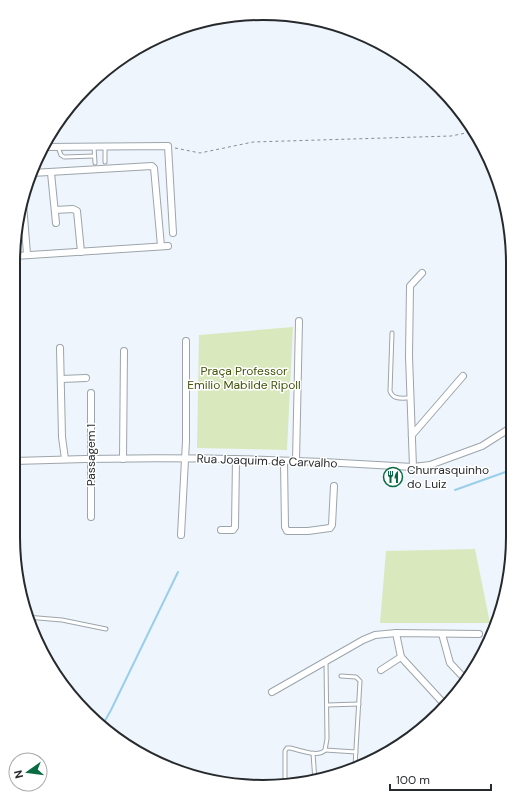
<svg xmlns="http://www.w3.org/2000/svg" width="526" height="800" font-family="'DM Sans',sans-serif">
  <style>
    .green { fill: #d9e9bd }
    .lines { fill: none; stroke-linecap: round; stroke-linejoin: round }
    .stream { stroke: #9aceea; stroke-width: 2 }
    .lane-casing { stroke: #9da5ab; stroke-width: 5 }
    .street-casing { stroke: #9da5ab; stroke-width: 8 }
    .path { stroke: #888d92; stroke-width: 1; stroke-dasharray: 3 3; stroke-linecap: butt }
    .lane { stroke: #fff; stroke-width: 3 }
    .street { stroke: #fff; stroke-width: 6 }
    .labels { text-anchor: middle; stroke-width: 3; stroke-linejoin: round; paint-order: stroke }
    .park-label { font-size: 12px; fill: #40540a; stroke: #fff }
    .street-label { font-size: 12px; fill: #272a2d; stroke: #fff }
    .poi-label { font-size: 12px; fill: #272a2d; stroke: #fff; text-anchor: start }
    .rim { fill: none; stroke: #272a2d; stroke-width: 2 }
  </style>
  <rect width="100%" height="100%" fill="#eef5fd"/>
  <g class="green">
    <polygon points="293,327 287,450 197,448 199,335"/>
    <polygon points="475,549 490,623 380,623 386,551"/>
  </g>
  <g class="lines">
    <g class="stream">
      <polyline points="455,490 511,470"/>
      <polyline points="102,726 111,710 178,572"/>
    </g>
    <defs>
      <g id="lane">
        <polyline points="58,147 61,155 64,157 94,156"/>
        <polyline points="94,147 95,163"/>
        <polyline points="105,147 105,162"/>
        <polyline points="15,313 18,313"/>
        <path d="M392,333L390,391C393,400 402,398 410,398"/>
        <polyline points="26,617 62,620 106,629"/>
        <polyline points="341,676 356,677 360,681 355,766"/>
        <polyline points="327,705 359,704"/>
        <polyline points="325,750 356,752"/>
        <polyline points="313,753 315,781"/>
        <path d="M285,784V751L287,748H290C300,750 318,758 325,750L327,739L326,662"/>
      </g>
      <g id="street">
        <polyline points="43,147 168,146 173,233"/>
        <polyline points="32,173 152,166 154,168 161,246"/>
        <polyline points="51,173 56,223"/>
        <polyline points="23,204 27,254"/>
        <polyline points="55,210 73,209 77,211 81,252"/>
        <polyline points="15,256 168,246"/>
        <polyline points="60,348 62,437 65,459"/>
        <polyline points="61,379 86,378"/>
        <polyline points="412,435 463,376"/>
        <polyline points="123,459 124,351"/>
        <path d="M14,461C146,456 280,458 413,467L430,465L482,446L512,427"/>
        <polyline points="284,461 285,527 287,531 308,531 330,528 332,525 334,486"/>
        <polyline points="296,461 299,321"/>
        <polyline points="413,467 409,356 410,286 422,273"/>
        <polyline points="91,517 91,393"/>
        <polyline points="221,530 233,530 235,527 236,459"/>
        <polyline points="181,535 186,441 186,341"/>
        <polyline points="396,633 401,657 446,706"/>
        <polyline points="442,634 450,663 466,680"/>
        <polyline points="483,652 484,653"/>
        <polyline points="381,670 401,657"/>
        <polyline points="272,692 363,640 375,635 396,633 479,634"/>
      </g>
    </defs>
    <use href="#lane" class="lane-casing"/>
    <use href="#street" class="street-casing"/>
    <polyline class="path" points="175,148 200,153 253,142 451,136 471,132"/>
    <use href="#lane" class="lane"/>
    <use href="#street" class="street"/>
  </g>
  <defs>
    <symbol id="restaurant-ring" viewBox="-11 -11 22 22"><circle r="9.5" fill="#fff" stroke="#086b41" stroke-width="1.5"/><path d="M-5-6h1v4h1v-4h1v4h1v-4h1v5L-1.5 .5V6h-2V.5L-5-1ZM5-6V6H3V1.5H1.5Q1.5-4 5-6Z" fill="#086b41"/></symbol>
  </defs>
  <g fill-rule="evenodd">
    <use href="#restaurant-ring" x="382" y="466" width="22" height="22"/>
  </g>
  <g class="labels">
    <g class="park-label">
      <text x="244" y="375">Praça Professor<tspan x="244" dy="14">Emilio Mabilde Ripoll</tspan></text>
    </g>
    <g class="street-label">
      <text transform="translate(91 455) rotate(-90)" y="4">Passagem 1</text>
      <text transform="translate(267 461) rotate(2)" y="4">Rua Joaquim de Carvalho</text>
    </g>
    <g class="poi-label">
      <text x="407" y="474">Churrasquinho<tspan x="407" dy="14">do Luiz</tspan></text>
    </g>
  </g>
  <path d="M0 0H526V800H0ZM263 20H263A243 243 0 0 1 506 263V537A243 243 0 0 1 263 780H263A243 243 0 0 1 20 537V263A243 243 0 0 1 263 20Z" fill="#fff" fill-rule="evenodd"/>
  <path class="rim" d="M263 20H263A243 243 0 0 1 506 263V537A243 243 0 0 1 263 780H263A243 243 0 0 1 20 537V263A243 243 0 0 1 263 20Z"/>
  <g transform="translate(28 772) rotate(256)"><circle r="19" fill="#ffffff" stroke="#a9aaab"/>
  <path d="M0-3L7 15L0 10L-7 15Z" fill="#086b41"/>
  <text y="-6" font-size="11" font-weight="bold" text-anchor="middle" fill="#272a2d">N</text>
  </g>
  <path d="M390 784v6h101v-6" fill="none" stroke="#272a2d" stroke-width="2"/>
  <text x="396" y="784" font-size="12" fill="#272a2d" stroke="#ffffff" stroke-width="3" paint-order="stroke">100 m</text>
</svg>
